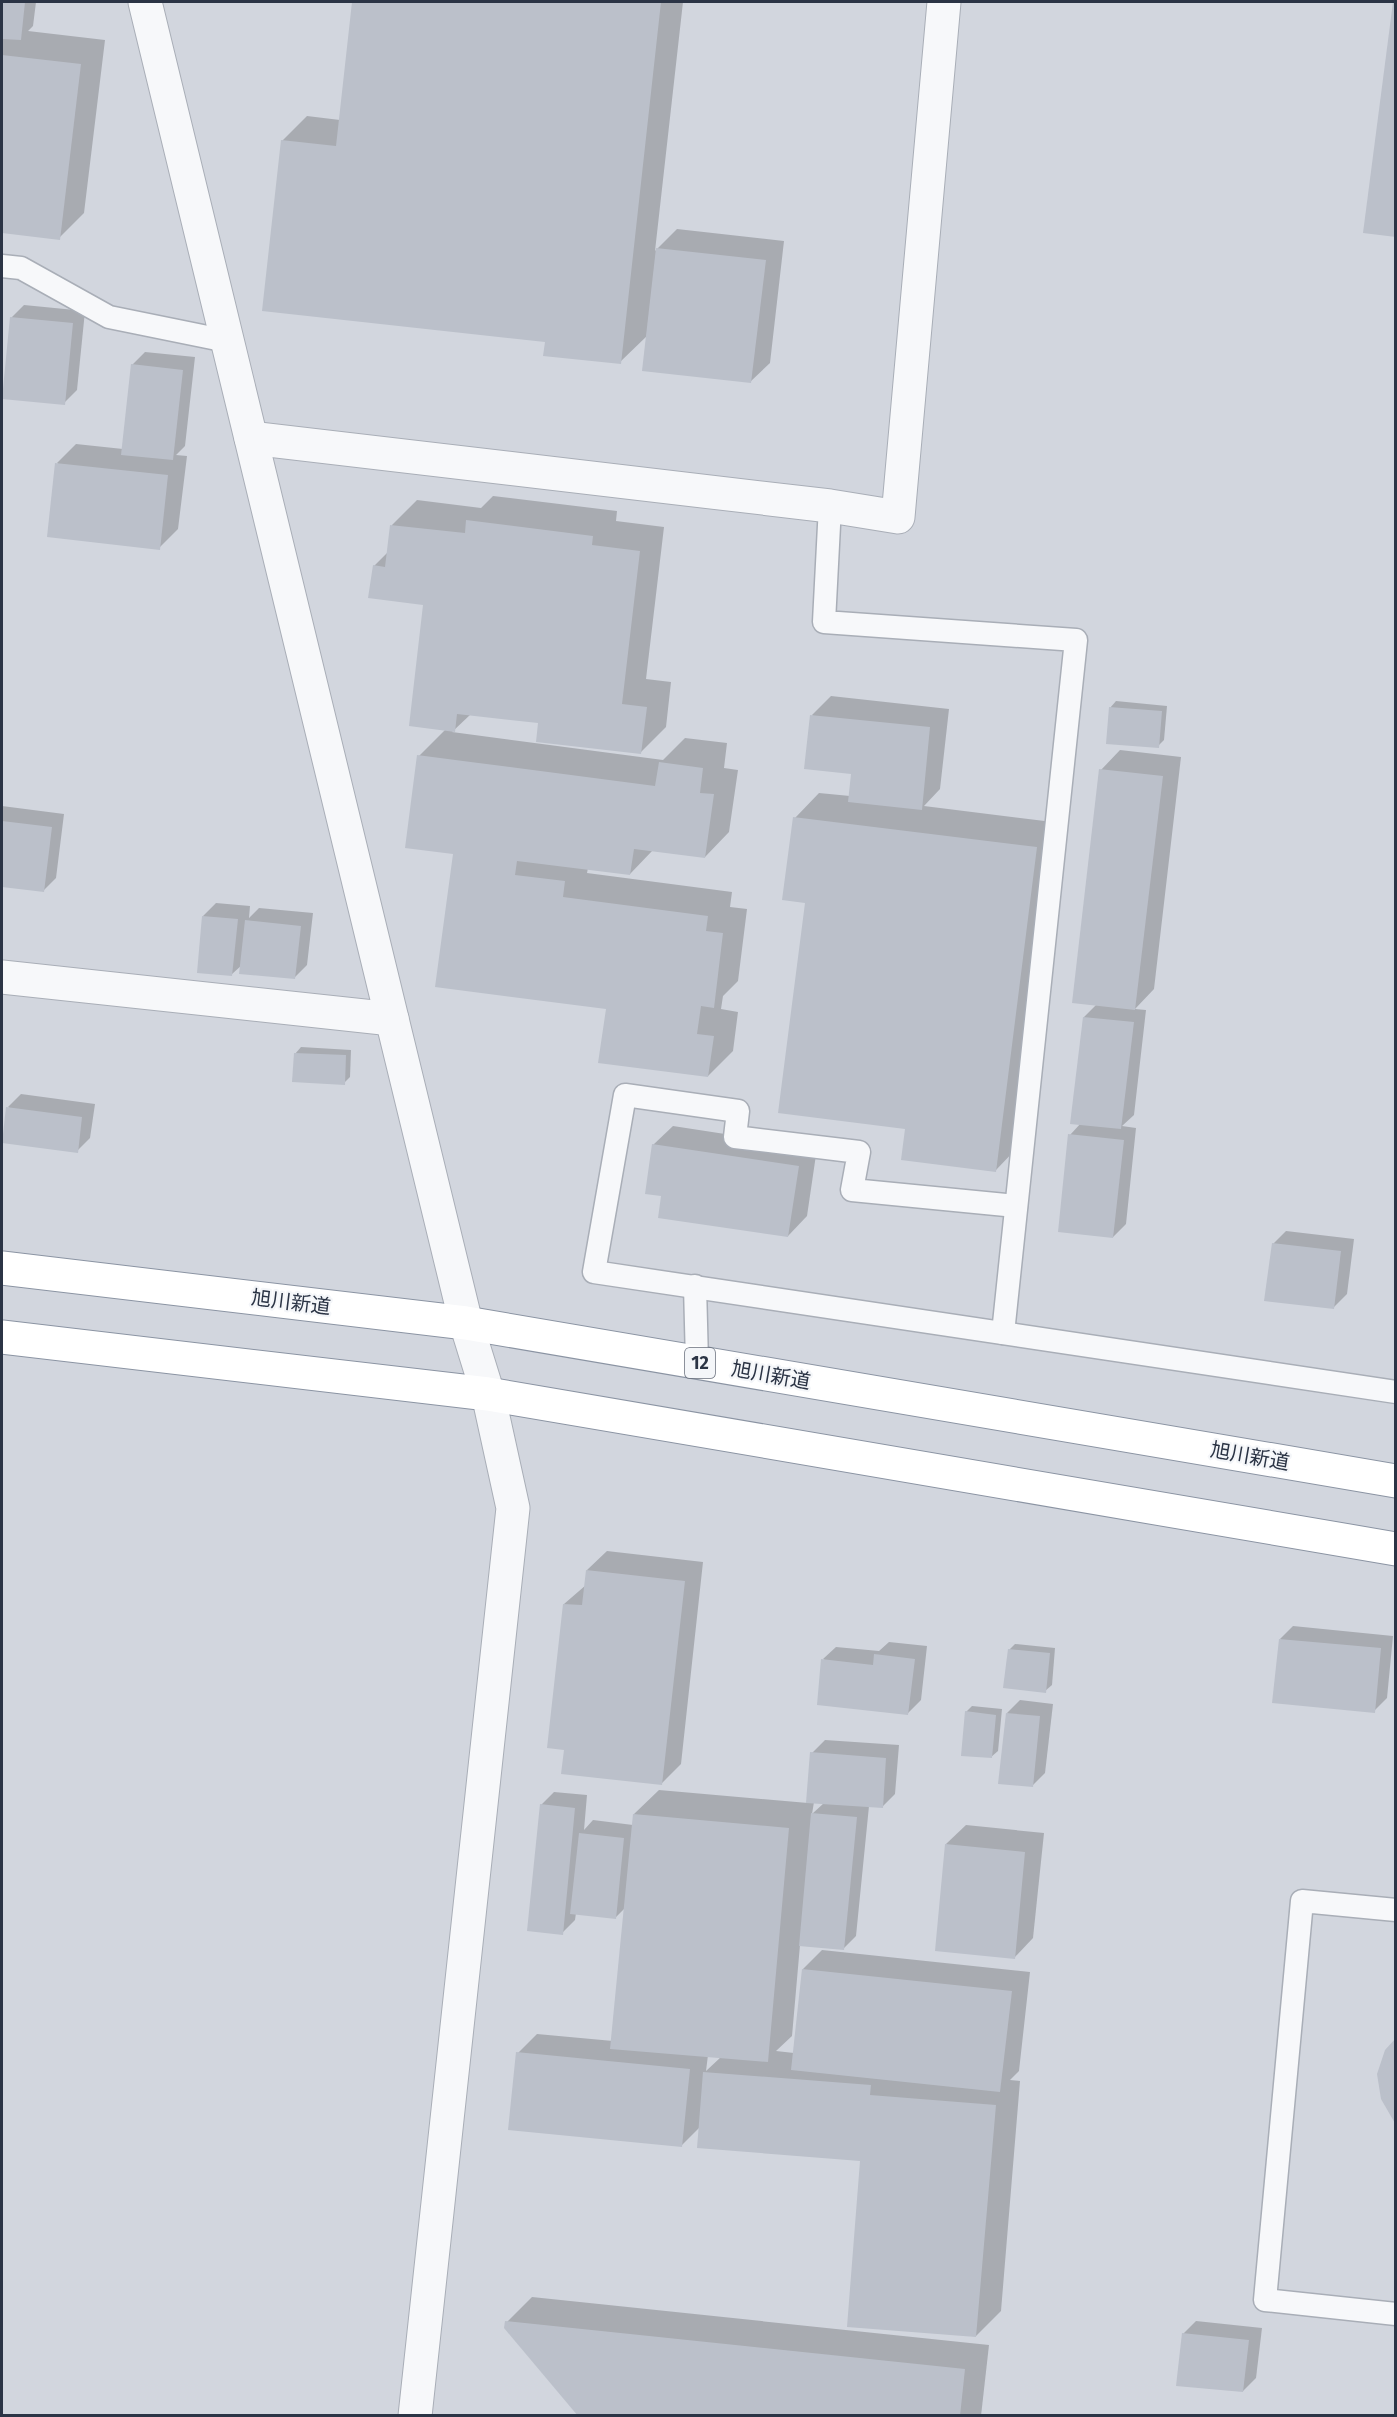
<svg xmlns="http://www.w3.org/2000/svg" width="1397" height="2417" font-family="'Fira Sans','Noto Sans JP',sans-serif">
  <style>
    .built { fill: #d2d6de }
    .shadow { fill: #0003; fill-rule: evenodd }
    .building { fill: #bbc0ca }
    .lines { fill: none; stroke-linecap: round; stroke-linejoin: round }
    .service-casing { stroke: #a9aeb7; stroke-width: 25 }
    .minor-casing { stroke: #a9aeb7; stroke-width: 35 }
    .trunk-casing { stroke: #8b94a3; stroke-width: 35 }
    .service { stroke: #f7f8fa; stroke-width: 22 }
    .minor { stroke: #f7f8fa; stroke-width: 33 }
    .trunk { stroke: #fff; stroke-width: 33 }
    .labels { text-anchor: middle; stroke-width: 4.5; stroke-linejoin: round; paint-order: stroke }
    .shield { fill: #f4f6f9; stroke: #676e7b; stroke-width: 1.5 }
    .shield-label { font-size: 18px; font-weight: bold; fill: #2b3445 }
    .street-label { font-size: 20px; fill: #2b3445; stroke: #f4f6f9 }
  </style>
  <rect width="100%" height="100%" fill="#e4e7ec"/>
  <rect class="built" x="2" y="2" width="1393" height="2413"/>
  <g class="shadow">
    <polygon points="2,2 36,2 33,26 28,31 105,40 84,213 59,238 2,231"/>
    <polygon points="354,2 683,2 655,251 677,229 784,241 770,363 750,382 648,335 620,362 547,340 282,141 307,116 340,120"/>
    <polygon points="24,305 85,311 77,390 64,403 11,318"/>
    <polygon points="145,352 195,357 185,446 176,455 187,456 178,529 159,548 57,463 76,444 123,449 132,365"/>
    <polygon points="493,496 617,511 616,521 664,527 646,679 671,682 666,727 641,752 540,722 471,714 452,732 663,760 685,738 727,743 724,768 738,770 729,832 705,857 653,850 630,874 588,868 587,873 732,892 730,907 747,909 738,981 723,996 721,1009 738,1012 733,1051 708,1076 608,1007 454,853 419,756 446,729 425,603 374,566 389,551 392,525 417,500 481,508"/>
    <polygon points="831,696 949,709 940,789 924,806 1061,823 1020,1145 996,1170 906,1127 807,902 795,818 819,793 850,796 852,772 812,715"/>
    <polygon points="1116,701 1167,706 1164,740 1158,746 1110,708"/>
    <polygon points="1120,750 1181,757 1154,989 1135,1009 1146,1010 1134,1115 1122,1126 1136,1128 1126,1224 1113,1237 1070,1135 1081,1123 1084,1017 1097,1004 1101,770"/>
    <polygon points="2,806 64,814 56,878 43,891 2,886"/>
    <polygon points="216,903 250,906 249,918 259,908 313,913 307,965 294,978 242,965 232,974 203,916"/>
    <polygon points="301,1047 351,1050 350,1077 344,1083 295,1054"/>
    <polygon points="21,1094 95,1104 90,1138 77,1151 8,1107"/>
    <polygon points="673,1126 817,1148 807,1216 788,1236 663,1195 653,1145"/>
    <polygon points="1286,1231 1354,1239 1347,1294 1334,1307 1273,1244"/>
    <polygon points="607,1551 703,1562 681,1764 662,1783 565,1749 564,1604 586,1585 587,1570"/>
    <polygon points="1293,1626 1393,1636 1387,1698 1374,1711 1280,1639"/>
    <polygon points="889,1642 927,1646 921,1700 908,1713 823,1659 836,1647 879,1651"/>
    <polygon points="1015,1644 1055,1648 1052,1685 1045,1691 1009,1650"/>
    <polygon points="1020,1700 1053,1704 1045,1773 1032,1786 1007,1713"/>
    <polygon points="972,1706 1002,1709 998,1751 991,1757 966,1712"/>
    <path d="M825,1740L899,1745L895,1794L882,1807L869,1806L856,1936L843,1949L800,1945L792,2036L776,2051L794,2053L803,1969L822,1950L1030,1972L1019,2071L1010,2080L1020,2081L1001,2311L976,2336L862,2159L701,2126L682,2145L518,2053L537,2034L613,2041L625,1908L615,1918L576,1913L575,1920L562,1933L541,1805L554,1792L587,1795L584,1830L593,1820L633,1825L634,1814L659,1790L808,1803L812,1753ZM814,1802L824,1803L812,1814ZM708,2055L721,2057L706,2071Z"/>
    <polygon points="966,1825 1044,1833 1033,1938 1014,1958 946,1844"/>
    <polygon points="532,2297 989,2345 981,2416 580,2416 507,2322"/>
    <polygon points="1196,2321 1262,2328 1256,2378 1243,2391 1183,2334"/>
  </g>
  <g class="building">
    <polygon points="2,2 25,2 21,40 2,39"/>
    <polygon points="352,2 661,2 621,364 543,356 545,342 262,311 281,140 336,146"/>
    <polygon points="1393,2 1396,2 1396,237 1363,233"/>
    <polygon points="2,55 81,64 60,240 2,233"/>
    <polygon points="656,248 766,260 751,383 642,371"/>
    <polygon points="10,317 73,323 65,405 2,399"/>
    <polygon points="131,364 183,370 173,460 121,455"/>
    <polygon points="55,463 168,475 160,550 47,537"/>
    <polygon points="466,520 593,536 592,545 640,551 622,704 647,707 641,754 536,742 538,723 457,714 455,732 409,726 423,605 368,598 373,565 385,567 390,525 465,533"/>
    <polygon points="1109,707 1162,711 1159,748 1106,744"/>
    <polygon points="810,715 930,727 922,810 848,802 851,774 804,769"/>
    <polygon points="417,755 655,786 659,762 703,768 700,793 714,794 705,858 634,849 630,875 517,861 515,875 565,881 563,897 708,916 706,931 723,933 714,1008 701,1006 697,1034 714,1036 708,1077 598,1063 606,1009 435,987 453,854 405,848"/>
    <polygon points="1099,769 1163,776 1135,1010 1072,1003"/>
    <polygon points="793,817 1037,847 996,1172 901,1160 905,1129 778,1113 805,903 782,900"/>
    <polygon points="2,821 52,827 44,892 2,887"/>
    <polygon points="202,916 238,919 232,976 197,973"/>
    <polygon points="245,920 301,926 295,979 239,974"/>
    <polygon points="1083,1017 1134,1022 1121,1129 1070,1124"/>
    <polygon points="294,1053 346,1055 345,1085 292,1082"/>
    <polygon points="6,1107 82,1117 78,1153 2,1143"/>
    <polygon points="1068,1134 1124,1140 1113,1238 1058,1232"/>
    <polygon points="652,1144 799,1166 788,1237 658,1218 661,1196 645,1194"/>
    <polygon points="1272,1243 1341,1251 1334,1309 1264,1301"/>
    <polygon points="586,1570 685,1581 662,1785 561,1774 564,1750 547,1748 563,1604 582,1605"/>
    <polygon points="1279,1639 1381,1648 1375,1713 1272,1703"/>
    <polygon points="1008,1649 1050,1653 1046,1693 1003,1688"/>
    <polygon points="874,1654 915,1659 908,1715 817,1705 821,1659 873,1665"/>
    <polygon points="965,1711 996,1715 992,1758 961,1756"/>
    <polygon points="1006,1713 1040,1716 1033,1787 998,1784"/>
    <polygon points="810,1752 886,1758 883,1808 806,1803"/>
    <polygon points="540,1804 575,1808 563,1935 527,1931"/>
    <polygon points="811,1813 857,1817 844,1950 799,1946"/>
    <polygon points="633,1814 789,1828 768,2062 610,2049"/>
    <polygon points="579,1833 624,1838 616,1919 570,1914"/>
    <polygon points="945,1844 1025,1852 1015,1959 935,1951"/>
    <polygon points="802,1969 1012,1991 1000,2092 791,2070"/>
    <polygon points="1396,2038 1396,2125 1381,2099 1377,2074 1385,2050"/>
    <polygon points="516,2052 690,2069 682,2147 508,2130"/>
    <polygon points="703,2072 871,2085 870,2095 996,2105 976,2337 847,2327 860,2161 697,2148"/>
    <polygon points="505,2321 965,2369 960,2416 578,2416 504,2328"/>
    <polygon points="1182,2333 1249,2340 1243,2392 1176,2386"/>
  </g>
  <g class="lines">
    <defs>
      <g id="service">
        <polyline points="2,266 21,268 109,317 227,341"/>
        <polyline points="830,506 824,622 1076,640 1003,1333"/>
        <polyline points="1016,1206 852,1190 859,1152 735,1137 738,1111 625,1095 594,1272 1396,1392"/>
        <polyline points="695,1286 697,1362"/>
        <polyline points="1396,1910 1302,1901 1265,2300 1396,2314"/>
      </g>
      <g id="minor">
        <polyline points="145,2 392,1019 466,1323 488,1394 513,1508 415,2416"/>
        <polyline points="251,438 830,506 898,517 944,2"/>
        <polyline points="2,977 392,1019"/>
      </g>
      <g id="trunk">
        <polyline points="2,1268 466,1323 1396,1481"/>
        <polyline points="2,1337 488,1394 1396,1549"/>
      </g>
    </defs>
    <use href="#service" class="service-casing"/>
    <use href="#minor" class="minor-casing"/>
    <use href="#trunk" class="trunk-casing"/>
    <use href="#service" class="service"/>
    <use href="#minor" class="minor"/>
    <use href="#trunk" class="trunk"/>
  </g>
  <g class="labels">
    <rect class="shield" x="685" y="1348" width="30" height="30" rx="4.5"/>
    <g class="shield-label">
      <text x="700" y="1369">12</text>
    </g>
    <g class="street-label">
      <text transform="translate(291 1302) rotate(7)" y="7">旭川新道</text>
      <text transform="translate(771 1375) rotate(10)" y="7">旭川新道</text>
      <text transform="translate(1250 1456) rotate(10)" y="7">旭川新道</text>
    </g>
  </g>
  <rect width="1397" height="2417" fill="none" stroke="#2b3445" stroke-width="6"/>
</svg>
